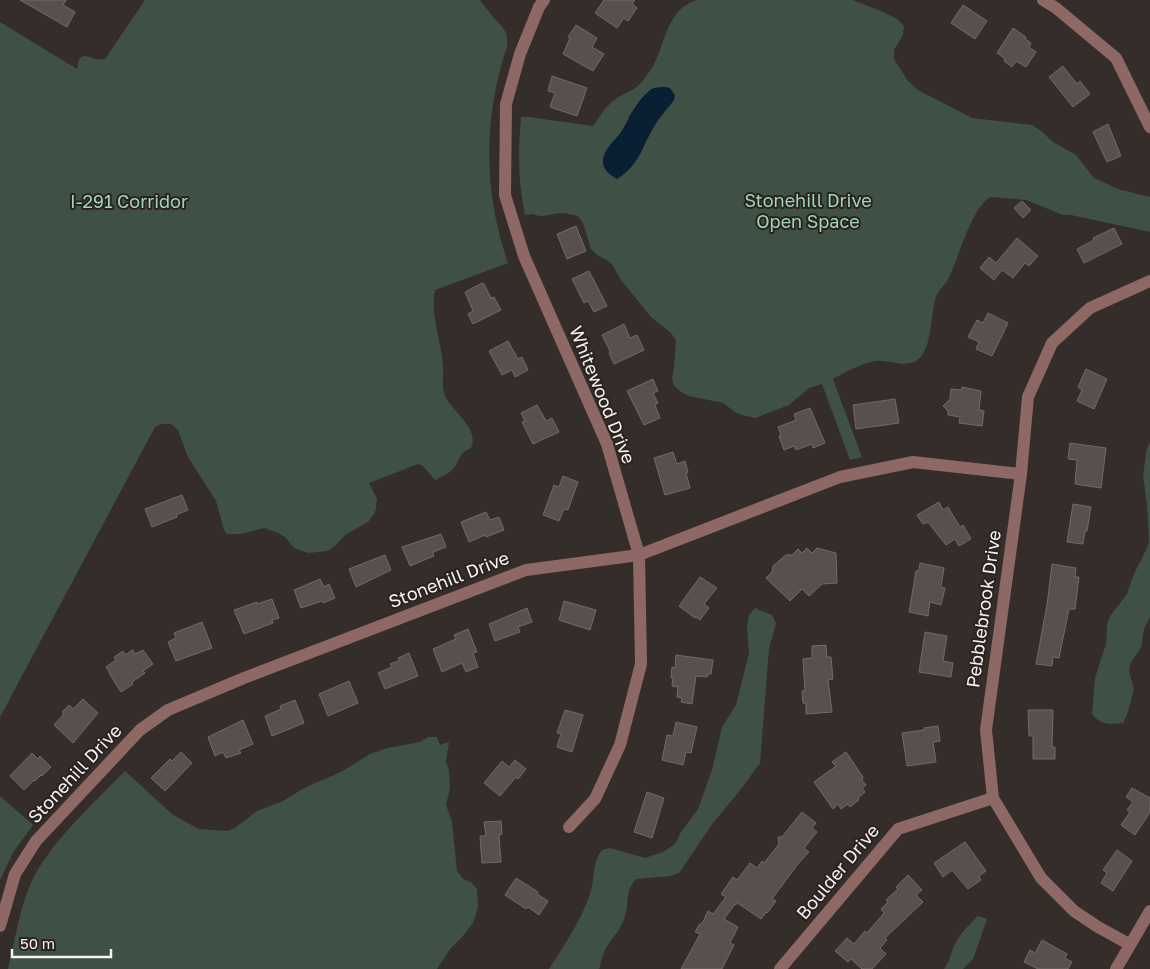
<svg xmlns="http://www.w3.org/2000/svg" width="1150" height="969" font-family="'Golos Text',sans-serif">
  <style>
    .green { fill: #3f5145; fill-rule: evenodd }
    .water { fill: #091f33 }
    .building { fill: #57504d; stroke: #726a67 }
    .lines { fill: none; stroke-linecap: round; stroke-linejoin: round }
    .minor { stroke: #8d6865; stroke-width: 12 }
    .labels { text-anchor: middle; stroke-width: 4; stroke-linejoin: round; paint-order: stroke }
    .park-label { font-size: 18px; fill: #9ed7b1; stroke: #2a2321 }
    .street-label { font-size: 18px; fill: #f7f2f0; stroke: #2a2321 }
  </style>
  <rect width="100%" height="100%" fill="#342d2a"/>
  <g class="green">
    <path d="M145,0H480C484,5 488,11 492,16C500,25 509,30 507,44H508C483,116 483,191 508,263L435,290C430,316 441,339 443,365C444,375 441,387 445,396C452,411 480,429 471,448C457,454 461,460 453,469C448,474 442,477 435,480L423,466L418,464L369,483L377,499L376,509L374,514L368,522L345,535L335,546L328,551L308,553L294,548L285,537L276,532L264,528L241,534H227L224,530L216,501L188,457L178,430L171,424H161L155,427L0,717V22L77,69L79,59L83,56C91,56 96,61 105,59Z"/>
    <path d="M697,0H853L881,11L897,19L904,26L903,35L894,50V59L908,81L918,90L972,118L1032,125L1040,130L1053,142L1076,155L1094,178L1118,189L1150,197V232L1071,215H1063L1026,200L990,197C969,212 960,257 947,281C944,286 938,291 936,297C930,313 933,351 916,361C905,368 887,359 875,361C861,364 845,372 833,379L862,457L850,460L822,384L809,388L789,405L755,418L738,414L723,403L689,396L681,392L674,386L672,378L674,368L676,340L671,333L651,317L621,280L612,264L605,259L597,255L591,249L583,223L578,216C573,215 567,213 562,213C551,213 544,219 533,214L525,215C518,183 518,150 521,117H529L593,126C599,118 604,108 612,102C618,96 625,94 632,90C640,86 647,75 652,68C666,44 666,9 697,0ZM652,89L674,100L655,124L650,134L628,117L639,102Z"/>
    <path d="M1150,442V617L1144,629L1141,648L1131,662L1129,671L1134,689L1127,715L1123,723C1109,724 1102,726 1092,714L1095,678L1106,644L1107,625L1110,616L1127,594L1133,576L1146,550L1149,542L1147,505L1143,475L1147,448Z"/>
    <path d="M755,608L772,615L776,623L769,649L760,763L742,788L713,823L679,873L671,876L636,879C624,893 630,901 625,916C622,929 611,938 605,950C602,956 601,963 599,969H549C564,945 581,921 590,894C595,880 592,862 602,850L610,848L645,858L663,852L675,844L681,832L698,809L712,770L722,727L736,705L749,653L747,629L749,615Z"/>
    <path d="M428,737H437L440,745L449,742L446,762L449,770L450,788L446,805L452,822L457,871L463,879L471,882L477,889L478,907L473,923L462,937L450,949L437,969H8C15,941 19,910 31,883C49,843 94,803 125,771L173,815L199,829L227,831L235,828L257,811L283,801L306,787L341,772L370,754L388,748L420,742Z"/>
    <polygon points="0,796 33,825 14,851 0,880"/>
    <path d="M978,916L987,919L973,959L963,969H944C950,961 951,952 955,944C961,932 969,925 978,916Z"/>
  </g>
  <path class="water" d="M665,87L670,88L675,95L674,100C668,108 660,116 655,125C642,146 640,165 617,179C611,175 603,171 603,162C603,149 614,142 621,132C630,118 636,101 650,90C654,87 660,87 665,87Z"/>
  <g class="building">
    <polygon points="20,0 66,0 63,5 75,12 67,27"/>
    <polygon points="604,0 635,0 632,4 637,8 628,21 624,18 617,28 595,13"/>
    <polygon points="963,5 987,21 975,39 951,23"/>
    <polygon points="576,25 597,38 592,47 604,54 593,71 563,54 570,38 568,37"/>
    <polygon points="1013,28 1026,37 1025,39 1031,43 1029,47 1036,52 1026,67 1016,61 1012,67 1004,61 1005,59 997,53"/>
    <polygon points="1063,66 1077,84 1080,81 1090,94 1073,107 1049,77"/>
    <polygon points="552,76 587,88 577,116 550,107 555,93 548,91"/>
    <polygon points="1108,124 1121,156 1107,162 1093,132"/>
    <polygon points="1022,201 1031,210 1023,218 1014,208"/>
    <polygon points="576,226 586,251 567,259 557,234"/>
    <polygon points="1114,228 1122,244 1084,263 1077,249 1094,240 1093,238"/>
    <polygon points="1017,238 1038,256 1029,266 1025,263 1013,278 1002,270 994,280 980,268 989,257 996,263"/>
    <polygon points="589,271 607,306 594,312 588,301 584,303 572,279"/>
    <polygon points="482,283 484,284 491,298 494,297 501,310 473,324 468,314 473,311 465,292"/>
    <polygon points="988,313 1008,323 992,356 976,349 979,342 968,337 977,320 983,323"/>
    <polygon points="624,324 630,338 637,335 644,350 614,364 609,353 611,353 602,335"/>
    <polygon points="508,341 518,359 522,357 528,370 515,377 512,370 502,375 489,351"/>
    <polygon points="1086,369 1107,379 1094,409 1077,401 1082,390 1078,387"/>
    <polygon points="653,379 658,391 653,393 658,403 655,405 660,418 644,425 627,391"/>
    <polygon points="962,387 981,391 979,410 984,411 982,426 959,423 960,417 948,415 948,411 943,406 950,399 951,389 962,390"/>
    <polygon points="895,399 899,423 856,429 853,405"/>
    <polygon points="537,405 546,421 552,418 559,432 533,444 522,422 525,421 521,413"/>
    <polygon points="810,408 825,443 813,448 812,444 796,450 794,446 784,450 779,436 781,435 778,427 796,420 794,414"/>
    <polygon points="1070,443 1106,448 1101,488 1075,484 1077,460 1068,459"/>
    <polygon points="673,452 677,464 685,461 688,472 686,473 690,488 665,495 654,458"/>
    <polygon points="563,476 578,482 568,510 564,509 559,521 543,515 554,485 559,487"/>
    <polygon points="182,495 188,510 176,515 177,517 152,527 145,509"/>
    <polygon points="939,502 943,510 948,507 960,527 963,525 971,539 959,546 955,539 946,545 928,522 923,524 917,515"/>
    <polygon points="1073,504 1091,507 1087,531 1085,531 1083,544 1067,542"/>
    <polygon points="486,512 490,520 499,517 504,530 486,537 485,535 469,542 461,522"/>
    <polygon points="441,534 446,547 433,552 434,556 410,566 402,547"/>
    <polygon points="807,548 812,553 817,548 836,553 837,583 822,584 809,596 802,589 790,601 766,578 772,572 773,566 786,555 792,555 798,549 802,553"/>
    <polygon points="385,555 391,570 356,587 349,569"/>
    <polygon points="920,563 944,568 941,587 945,588 941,605 930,602 928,616 909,612 916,571 919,570"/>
    <polygon points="1052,564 1076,568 1075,577 1079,577 1075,609 1069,609 1059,658 1053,657 1052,666 1036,664 1047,605"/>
    <polygon points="700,577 717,588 704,604 709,608 700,620 696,617 695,618 679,606"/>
    <polygon points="320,579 324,587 329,584 335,598 323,603 322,601 301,608 294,590"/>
    <polygon points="272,599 279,618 272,620 273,623 244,634 234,610 257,602 257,604"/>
    <polygon points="564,601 596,610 590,630 559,620"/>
    <polygon points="527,608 532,622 518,627 520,632 495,641 489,624"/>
    <polygon points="202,622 212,648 176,661 168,642 176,638 174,633"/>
    <polygon points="468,629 477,652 473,653 478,667 466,672 462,663 442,672 433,649 456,639 454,635"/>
    <polygon points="925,632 947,636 943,661 953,663 951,677 919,672"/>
    <polygon points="826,645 827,657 831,657 833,679 828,680 832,712 806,714 806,703 803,703 802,691 805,691 803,659 812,658 812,646"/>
    <polygon points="133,650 135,654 143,650 153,664 143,671 145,673 132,682 133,684 121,692 109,673 110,673 106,667 116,660 114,657 123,651 125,655"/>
    <polygon points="409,653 418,676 385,689 378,673 392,667 390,664 399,661 398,658"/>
    <polygon points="676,655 713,660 711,674 708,674 707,677 696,676 692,704 681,702 682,698 677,697 678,687 672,686 673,678 671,678 672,667 675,668"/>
    <polygon points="349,681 358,703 328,716 319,694"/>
    <polygon points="83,699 98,713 73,743 54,725 64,714 62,712 69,705 73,709"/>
    <polygon points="295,700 304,723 272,736 265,716 281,709 280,706"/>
    <polygon points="565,710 583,715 572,752 557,747 561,734 557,733"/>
    <polygon points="1028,710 1053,710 1052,747 1055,747 1055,759 1033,759 1033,736 1029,736"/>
    <polygon points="243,720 253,744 239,750 241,753 226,758 223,752 215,756 208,737"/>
    <polygon points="676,722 697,727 691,753 686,752 683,765 662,760 667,735 673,736"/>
    <polygon points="938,726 940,741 933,742 936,762 907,766 902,733 924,730 924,728"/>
    <polygon points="181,752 192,763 165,791 151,778 170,759 172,761"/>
    <polygon points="846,752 863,777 862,780 866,785 862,788 865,792 858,798 859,800 850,807 848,804 841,809 838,804 833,809 814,782 836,766 832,762"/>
    <polygon points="32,753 38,759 40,756 51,767 42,776 41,775 35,781 34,780 24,790 10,776"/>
    <polygon points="515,760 526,769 518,779 516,777 500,796 484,783 502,761 509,767"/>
    <polygon points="1132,788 1150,798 1150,812 1135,835 1121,825 1130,812 1127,810 1133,802 1126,797"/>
    <polygon points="647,792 664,798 652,838 634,832"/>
    <polygon points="802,812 816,823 812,828 817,832 804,848 809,852 797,865 772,899 776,901 767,913 766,912 761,919 736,902 736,905 735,904 724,919 738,927 730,943 734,945 722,969 681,969 700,934 695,932 699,925 703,922 708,911 713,914 726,897 721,894 733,877 737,880 750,863 757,868 762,861 764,863 779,844 778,837 782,837"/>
    <polygon points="501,821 502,834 499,835 501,862 482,863 480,836 486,836 484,822"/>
    <polygon points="965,842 986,871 979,876 981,880 968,889 952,870 943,877 934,863"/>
    <polygon points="1117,850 1132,861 1113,891 1101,883 1107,873 1103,870"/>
    <polygon points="908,875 922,890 916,895 923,902 885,938 887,940 880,948 886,954 872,969 862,969 851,959 848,962 835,951 847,938 854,944 865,931 867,933 884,913 881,909 888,902 886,900 898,889 896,887"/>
    <polygon points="516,878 538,892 537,894 548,901 539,915 528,907 526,909 505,895"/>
    <polygon points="1042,940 1067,954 1065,958 1072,962 1068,969 1038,969 1024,962 1030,950 1035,953"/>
  </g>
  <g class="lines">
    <g class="minor">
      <polyline points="544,0 539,7 520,54 506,104 505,195 524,256 607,444 639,555 641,664 620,745 595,799 569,827"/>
      <polyline points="1043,0 1056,8 1116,58 1150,127"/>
      <polyline points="0,926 15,874 36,841 140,730 168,710 244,678 526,570 639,555 840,477 913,462 1021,474"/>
      <polyline points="1129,944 1098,927 1074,911 1041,878 993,798 986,730 1021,474 1028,397 1052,343 1090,308 1150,281"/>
      <polyline points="780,969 898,829 993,798"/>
      <polyline points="1116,969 1150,911"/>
    </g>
  </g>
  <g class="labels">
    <g class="park-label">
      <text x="808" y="207">Stonehill Drive<tspan x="808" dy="21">Open Space</tspan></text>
      <text x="129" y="208">I-291 Corridor</text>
    </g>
    <g class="street-label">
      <text transform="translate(602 395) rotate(68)" y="6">Whitewood Drive</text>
      <text transform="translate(449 580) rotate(-21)" y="6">Stonehill Drive</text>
      <text transform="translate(984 609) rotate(-82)" y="6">Pebblebrook Drive</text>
      <text transform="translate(75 774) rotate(-47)" y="6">Stonehill Drive</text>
      <text transform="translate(838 872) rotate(-50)" y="6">Boulder Drive</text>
    </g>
  </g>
  <path d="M12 949v8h99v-8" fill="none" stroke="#f7f2f0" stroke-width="2.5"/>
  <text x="20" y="949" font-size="15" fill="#f7f2f0" stroke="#2a2321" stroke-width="4" paint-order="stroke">50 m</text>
</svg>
